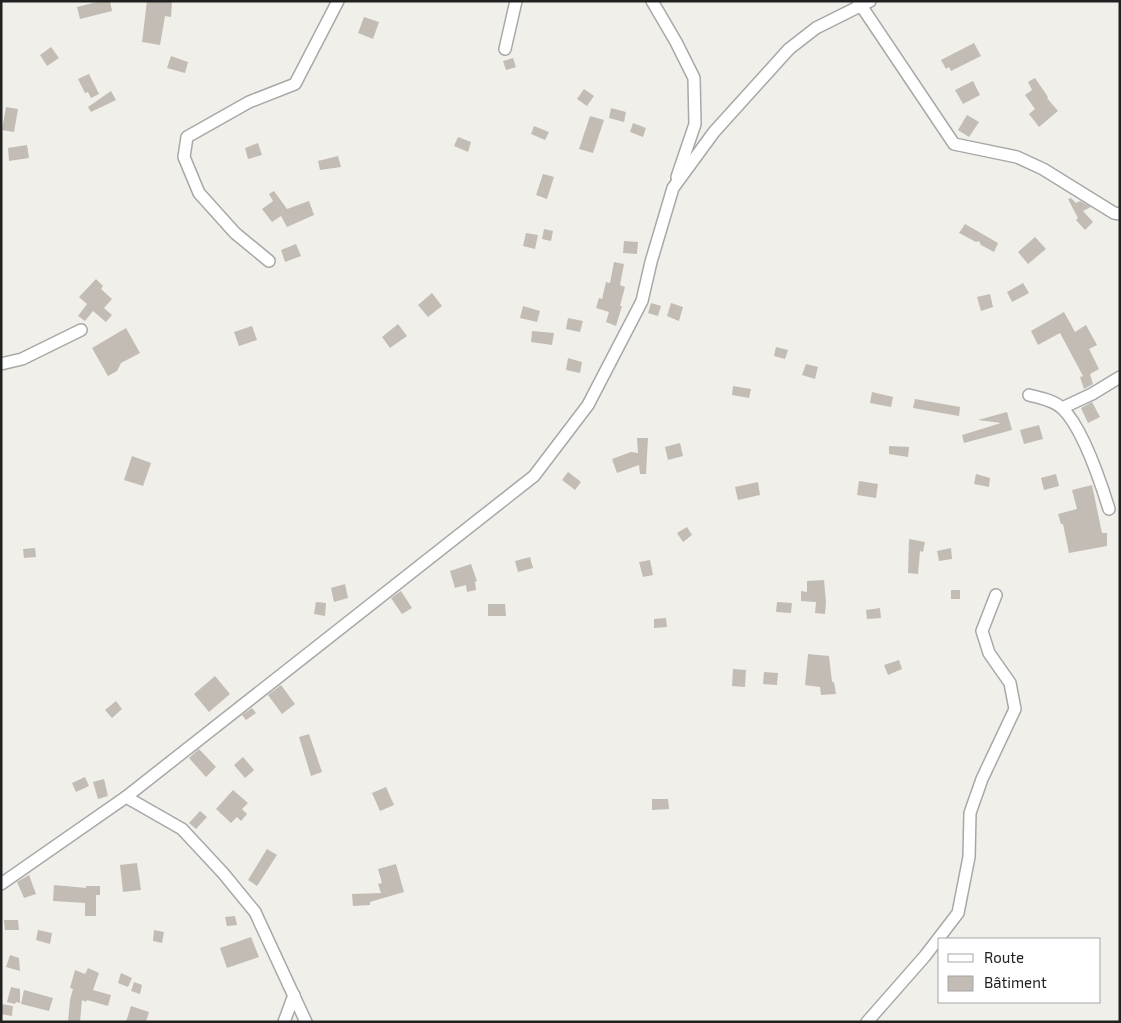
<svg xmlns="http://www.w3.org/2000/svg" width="1121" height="1023" font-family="'Exo 2',sans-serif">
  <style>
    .building { fill: #c2bcb5 }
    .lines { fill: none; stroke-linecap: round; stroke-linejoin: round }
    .street-casing { stroke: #a8a8a8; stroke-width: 14 }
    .street { stroke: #fff; stroke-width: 11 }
  </style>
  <rect width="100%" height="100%" fill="#f1efe9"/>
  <g class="building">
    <polygon points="101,1 110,1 112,11 80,19 77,7"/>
    <polygon points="147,1 172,2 171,17 165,16 160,45 142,42"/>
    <polygon points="364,17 379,22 373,39 358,33"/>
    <polygon points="974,43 981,56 951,71 949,67 946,69 941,60"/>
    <polygon points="51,47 59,58 47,66 40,55"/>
    <polygon points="171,56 188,62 185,73 167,68"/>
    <polygon points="513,58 516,67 506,70 503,61"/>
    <polygon points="89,74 99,94 91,98 88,92 85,93 78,79"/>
    <polygon points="1035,78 1048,97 1047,98 1058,111 1039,127 1029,114 1035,109 1025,95 1032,90 1028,82"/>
    <polygon points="973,81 980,95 963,104 955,90"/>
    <polygon points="584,89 594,96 587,106 577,99"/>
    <polygon points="111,91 116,100 91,112 88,107"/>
    <polygon points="6,107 18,109 14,132 2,130"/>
    <polygon points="611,108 626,112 624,122 609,118"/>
    <polygon points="967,115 979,122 969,137 958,130"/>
    <polygon points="590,116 604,120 593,153 579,149"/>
    <polygon points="633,123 646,128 643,137 630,132"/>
    <polygon points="534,126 549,132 545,140 531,134"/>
    <polygon points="458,137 471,142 468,152 454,146"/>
    <polygon points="258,143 262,155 248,159 245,148"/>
    <polygon points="27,145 29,158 9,161 8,148"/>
    <polygon points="338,156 341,167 320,170 318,161"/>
    <polygon points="543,174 554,177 547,199 536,195"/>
    <polygon points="274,191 287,209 309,201 314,215 287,227 281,216 272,222 262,209 273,201 269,194"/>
    <polygon points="1071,198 1076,203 1080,201 1091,207 1083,211 1093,222 1085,230 1076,220 1078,218 1068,199"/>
    <polygon points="965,224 998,243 994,252 981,245 979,241 976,242 959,233"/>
    <polygon points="544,229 553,231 551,241 542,239"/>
    <polygon points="526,233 538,235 535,249 523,246"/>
    <polygon points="1035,237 1046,249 1028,264 1018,252"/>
    <polygon points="624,241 638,242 637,254 623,253"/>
    <polygon points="296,244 301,256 285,262 281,250"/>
    <polygon points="614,262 624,264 620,285 625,287 620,306 622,306 616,326 606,322 609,312 596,308 599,298 602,299 606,282 610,283"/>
    <polygon points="96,279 103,286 101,289 112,299 104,308 112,315 106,322 93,311 85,321 78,316 87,304 79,297"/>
    <polygon points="1023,283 1029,293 1012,302 1007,292"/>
    <polygon points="432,293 442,306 428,317 418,305"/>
    <polygon points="990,294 993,307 981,311 977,297"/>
    <polygon points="651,303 661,306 658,316 648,313"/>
    <polygon points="671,303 683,307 679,321 667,316"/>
    <polygon points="523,306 540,311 537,322 520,318"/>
    <polygon points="1064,312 1075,332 1086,325 1097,345 1089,349 1099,369 1090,374 1093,384 1084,389 1080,377 1083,376 1060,333 1038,345 1031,331"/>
    <polygon points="568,318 583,321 580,332 566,329"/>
    <polygon points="398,324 407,336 390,348 382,337"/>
    <polygon points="252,326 257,340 239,346 234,332"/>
    <polygon points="126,328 140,353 121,363 117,371 108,376 92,348"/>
    <polygon points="532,331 554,333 552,345 531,342"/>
    <polygon points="776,347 788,350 785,359 774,356"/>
    <polygon points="568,358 582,362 580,373 566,370"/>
    <polygon points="806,364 818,367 815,379 802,375"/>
    <polygon points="733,386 751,389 749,398 732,395"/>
    <polygon points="872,392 893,397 891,407 870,403"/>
    <polygon points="915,399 960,407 959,416 913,408"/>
    <polygon points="1092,402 1100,417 1088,423 1081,408"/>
    <polygon points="1007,412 1012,430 964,443 962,435 1001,423 978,420"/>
    <polygon points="1039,425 1043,439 1024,444 1020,430"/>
    <polygon points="637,438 648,438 646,474 640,474 639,465 617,473 612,459 631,452 638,453"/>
    <polygon points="680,443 683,456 668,460 665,447"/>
    <polygon points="889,446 909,447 908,457 889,454"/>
    <polygon points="132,456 151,463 143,486 124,480"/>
    <polygon points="568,472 581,482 575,490 562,480"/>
    <polygon points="976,474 990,478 989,487 974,484"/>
    <polygon points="1056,474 1059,486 1044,490 1041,478"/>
    <polygon points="859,481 878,484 876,498 857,495"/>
    <polygon points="758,482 760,495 738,500 735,487"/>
    <polygon points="1092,485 1102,533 1107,533 1107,546 1069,553 1063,524 1061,524 1058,514 1077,509 1072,490"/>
    <polygon points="687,527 692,535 683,542 677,533"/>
    <polygon points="909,539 925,542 923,552 920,551 918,574 908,573"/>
    <polygon points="35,548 36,557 24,558 23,549"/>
    <polygon points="951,548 952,559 939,561 937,551"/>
    <polygon points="530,557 533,568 518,572 515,561"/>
    <polygon points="650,560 653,575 643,577 639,562"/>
    <polygon points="471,564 477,581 475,582 476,590 467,592 466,585 455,588 450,571"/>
    <polygon points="824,580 826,602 825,614 815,613 816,602 801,601 801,591 807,592 807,581"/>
    <polygon points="345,584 348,598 334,602 331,588"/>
    <rect x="951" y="590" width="9" height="9"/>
    <polygon points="401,591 412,608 402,614 391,598"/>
    <polygon points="316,602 326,603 325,616 314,614"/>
    <polygon points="777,602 792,603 791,613 776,612"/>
    <polygon points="488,604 505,604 506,616 488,616"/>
    <polygon points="880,608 881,618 867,619 866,610"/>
    <polygon points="666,618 667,627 654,628 654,619"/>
    <polygon points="808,654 829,656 832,682 834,682 836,694 821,695 820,687 805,685"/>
    <polygon points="899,660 902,669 888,675 884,665"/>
    <polygon points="733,669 746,670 745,687 732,686"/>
    <polygon points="764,672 778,673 777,685 763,684"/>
    <polygon points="215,676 230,694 209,712 194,694"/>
    <polygon points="281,685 295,704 282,714 268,695"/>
    <polygon points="116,701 122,709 112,718 105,710"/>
    <polygon points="252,708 256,713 246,720 242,715"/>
    <polygon points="309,734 322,772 311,776 299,737"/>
    <polygon points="199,749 216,767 206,777 189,758"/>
    <polygon points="243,757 254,770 245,778 234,765"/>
    <polygon points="85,777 89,786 76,792 72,783"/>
    <polygon points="104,779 108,796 98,799 93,782"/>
    <polygon points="386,787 394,805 380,811 372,793"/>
    <polygon points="233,790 248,803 242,809 247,814 241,821 237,817 231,823 216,809"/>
    <polygon points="652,799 668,799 669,809 652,810"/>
    <polygon points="200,811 207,817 196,829 189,823"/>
    <polygon points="267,849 277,855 257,886 248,880"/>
    <polygon points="137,863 141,890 123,892 120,865"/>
    <polygon points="396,864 404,892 370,902 370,905 353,906 352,894 381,893 378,884 382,883 378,869"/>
    <polygon points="29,875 36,894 24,898 17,882"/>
    <polygon points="54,885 86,888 86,886 100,886 100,895 96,895 96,916 85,916 85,903 53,901"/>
    <polygon points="235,916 237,925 227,926 225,917"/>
    <polygon points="4,920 18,920 19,930 5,930"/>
    <polygon points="38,930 52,933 50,944 36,940"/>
    <polygon points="154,930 164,932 162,943 153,941"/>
    <polygon points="251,937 259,957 227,968 220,948"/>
    <polygon points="10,955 19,958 20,971 6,967"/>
    <polygon points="88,968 99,973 93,990 111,995 108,1006 87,1000 86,1002 82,1000 80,1022 68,1022 70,1000 73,989 70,988 75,970 85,974"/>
    <polygon points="121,973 132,978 128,987 118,983"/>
    <polygon points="134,982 142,985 140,994 131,991"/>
    <polygon points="11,987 20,989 20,1003 16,1002 15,1004 7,1002"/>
    <polygon points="24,990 53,998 49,1011 21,1004"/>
    <polygon points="1,1004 13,1006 12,1016 1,1014"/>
    <polygon points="131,1006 149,1012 146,1022 126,1022"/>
  </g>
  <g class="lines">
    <defs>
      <g id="street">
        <polyline points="652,1 676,42 694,78 695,124 677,177"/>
        <polyline points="858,1 954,144 1017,157 1043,169 1114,213 1120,214"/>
        <polyline points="505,49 516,1"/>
        <polyline points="269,261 235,233 199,193 184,157 187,137 249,102 295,84 338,1"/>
        <polyline points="1,364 22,359 81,330"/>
        <path d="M1029,395C1040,398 1053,400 1062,408C1083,428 1100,480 1109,509"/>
        <polyline points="1062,408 1092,394 1120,377"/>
        <polyline points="126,797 182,829 223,873 255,912 306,1022"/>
        <polyline points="1,884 126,797 534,476 588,405 642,301 651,262 673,188 714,132 789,49 816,28 870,1"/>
        <polyline points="284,1022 294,995"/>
        <polyline points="867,1022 925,956 958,913 969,857 970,813 982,779 1015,709 1010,683 989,653 982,631 996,595"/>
      </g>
    </defs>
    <use href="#street" class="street-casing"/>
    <use href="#street" class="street"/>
  </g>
  <rect width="1121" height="1023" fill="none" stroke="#212121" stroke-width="5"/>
  <rect x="938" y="938" width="162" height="65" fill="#ffffff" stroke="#a6a6a6"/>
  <rect x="948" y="954" width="25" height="8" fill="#ffffff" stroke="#a6a6a6"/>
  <text x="984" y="963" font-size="15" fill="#212121">Route</text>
  <rect x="948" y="976" width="25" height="15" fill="#c2bcb5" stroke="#a6a6a6"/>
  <text x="984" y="988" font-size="15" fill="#212121">Bâtiment</text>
</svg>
